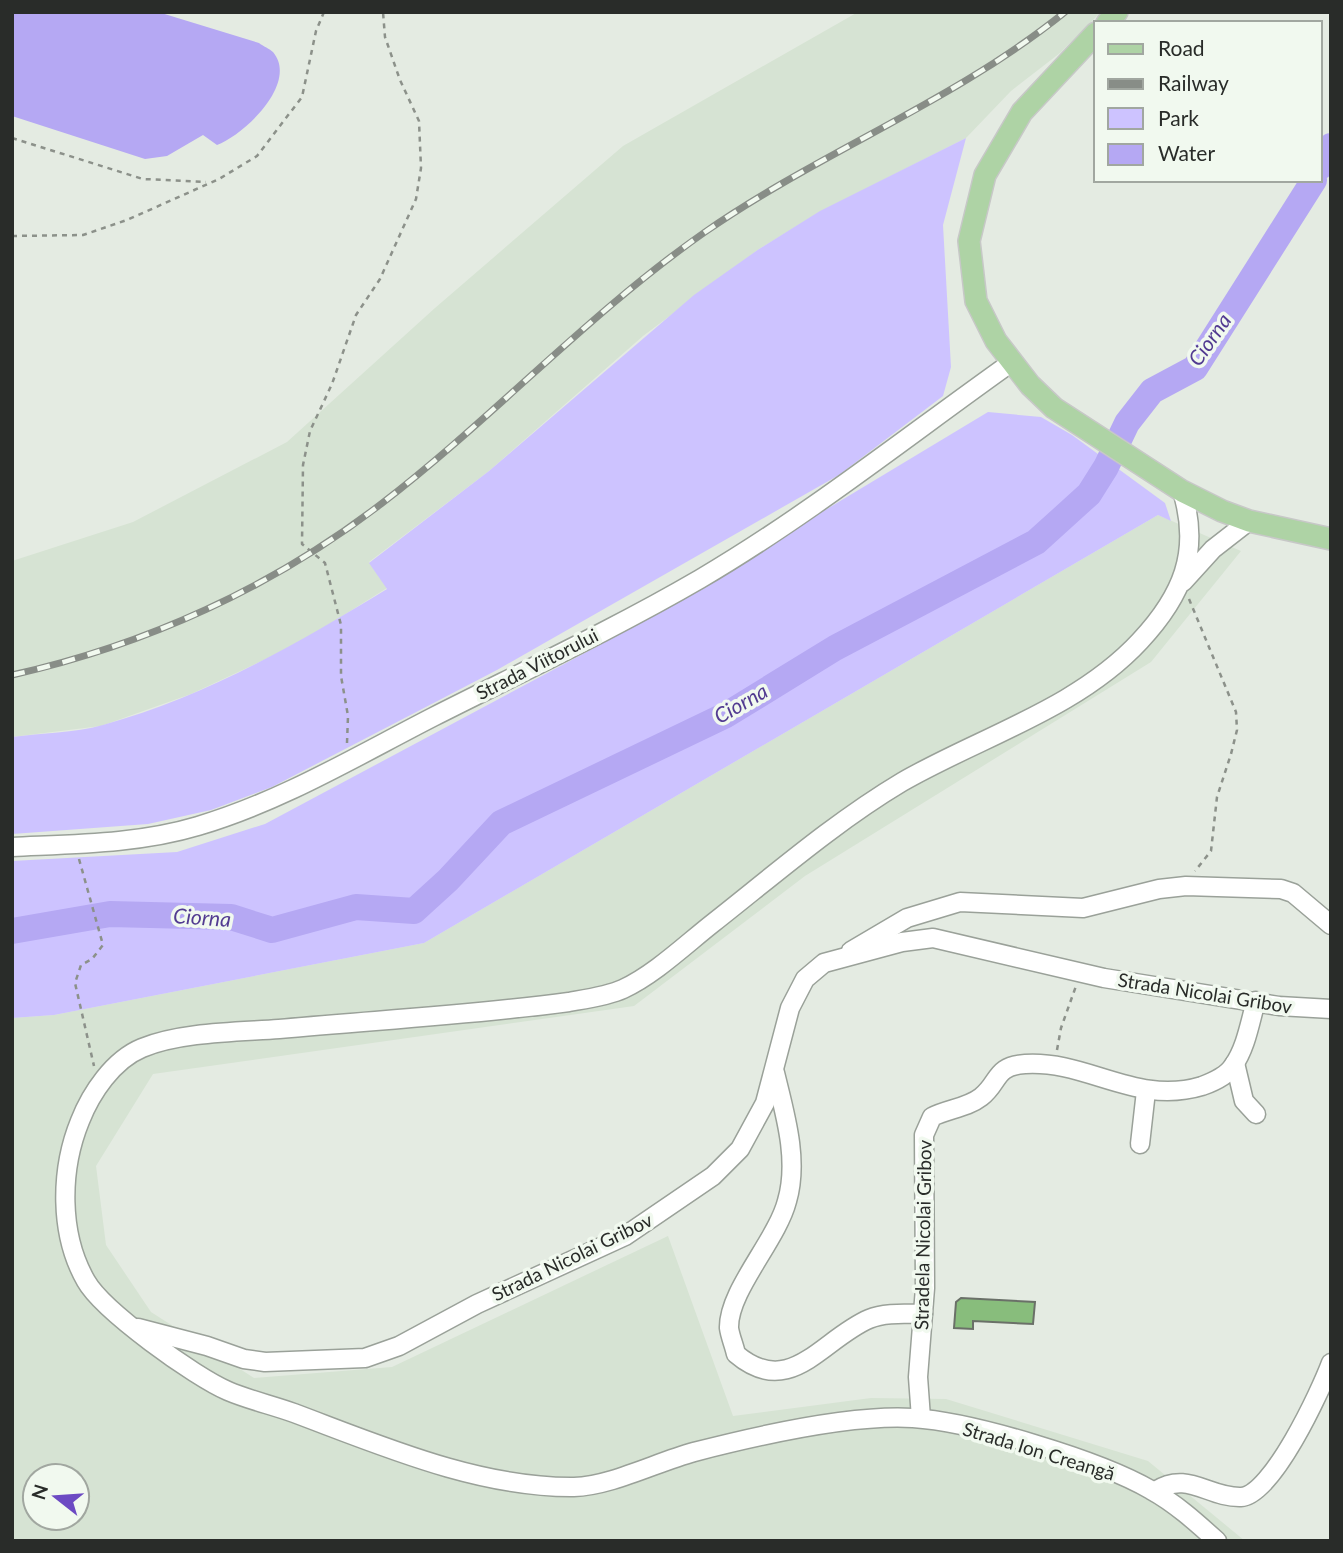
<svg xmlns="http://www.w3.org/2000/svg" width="1343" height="1553" font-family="Lato,sans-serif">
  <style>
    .built { fill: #d6e3d3; fill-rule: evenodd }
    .green { fill: #cdc3ff }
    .water { fill: #b5a8f3 }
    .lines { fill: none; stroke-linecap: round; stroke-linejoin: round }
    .river { stroke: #b5a8f3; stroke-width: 26 }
    .building { fill: #88bd7c; stroke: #6a7068; stroke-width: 2 }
    .minor-casing { stroke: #9aa199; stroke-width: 21 }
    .major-casing { stroke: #c7c8c7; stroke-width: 24 }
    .path { stroke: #8c918a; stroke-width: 2.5; stroke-dasharray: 5 5; stroke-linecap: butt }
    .minor { stroke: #fff; stroke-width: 18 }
    .major { stroke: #aed3a5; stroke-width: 21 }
    .rail-casing { stroke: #888d87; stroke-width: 7 }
    .rail { stroke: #f1f9ef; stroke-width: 4.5; stroke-dasharray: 13; stroke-linecap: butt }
    .labels { text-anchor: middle; stroke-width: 7; stroke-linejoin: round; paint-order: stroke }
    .street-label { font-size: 19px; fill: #292c29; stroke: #f1f9ef }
    .water-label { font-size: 21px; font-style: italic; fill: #523b91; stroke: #f1f9ef }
  </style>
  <rect width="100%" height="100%" fill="#e4ebe2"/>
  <g class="built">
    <polygon points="858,12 1101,12 1060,53 1011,91 966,138 820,212 759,249 643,336 489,471 369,562 387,588 296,645 191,694 101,726 12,737 12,561 133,522 287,442 435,308 623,146"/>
    <path d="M1158,515L1241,551L1151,662L805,876L634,1006L153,1074L96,1166L106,1245L151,1312L254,1378L392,1367L668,1236L733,1416L871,1398L946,1399L1148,1461L1245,1541H12V1018L54,1015L424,943ZM35,1476H77V1518H35Z"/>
  </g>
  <g class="green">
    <path d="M966,138L943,225L951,367L943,396L839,475L497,670L272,787L211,810L148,824L12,834V737C42,733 74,733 103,725C205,697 297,644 387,589L369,563L489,471L694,295L759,249L820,211Z"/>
    <polygon points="988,412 1041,417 1072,435 1165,503 1171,521 1158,515 424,943 54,1015 12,1018 12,861 177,852 265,824 611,639"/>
  </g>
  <path class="water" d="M12,12H158L259,43C263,46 270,49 273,52C299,83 244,135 217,145L203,135L167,156L145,159L12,116Z"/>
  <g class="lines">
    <g class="river">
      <polyline points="1320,167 1331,146"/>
      <polyline points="12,931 110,914 231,917 272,930 356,907 414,911 448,880 501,823 726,715 835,648 1036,542 1089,494 1106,467 1127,423 1152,391 1195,368 1314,180"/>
    </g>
  </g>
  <polygon class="building" points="961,1298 1035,1302 1033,1324 973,1321 973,1329 954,1328 956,1302"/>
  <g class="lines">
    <defs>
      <g id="minor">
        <path d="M1182,491C1201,552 1182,596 1140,641C1077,709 980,737 902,782C835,822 774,875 713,923C685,945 655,974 623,989C608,996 586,999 569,1002C473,1015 376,1020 279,1029C238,1032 180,1032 142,1048C113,1060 91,1093 80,1121C60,1170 59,1234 86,1281C103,1311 195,1377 228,1391C249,1400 272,1405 294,1413C382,1446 479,1488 574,1487C611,1486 657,1462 694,1452C756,1436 850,1414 913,1418C973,1422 1099,1460 1151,1490C1175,1503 1197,1523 1217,1541"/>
        <polyline points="1183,582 1213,549 1249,521"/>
        <path d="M12,847C74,844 138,844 198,826C282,801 355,757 433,717C522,672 614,629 700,579C809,515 909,435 1012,362"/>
        <polyline points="851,951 907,918 960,902 1083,908 1159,889 1186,886 1281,889 1293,893 1331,925"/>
        <polyline points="1235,1063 1244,1101 1256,1114"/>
        <path d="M775,1073C785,1114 799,1160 787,1201C777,1240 728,1291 729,1328C730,1336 734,1345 736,1354C790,1400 822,1339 869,1319C885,1312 906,1314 923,1314"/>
        <polyline points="1140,1144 1146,1091"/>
        <polyline points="138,1328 207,1346 244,1359 265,1362 365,1358 399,1346 477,1304 625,1236 713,1176 740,1149 765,1103 790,1008 805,979 824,963 902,942 933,938 1104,978 1279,1006 1331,1009"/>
        <path d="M921,1418L918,1377L925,1288L924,1135L932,1117C947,1109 967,1108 981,1097C1000,1082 994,1066 1025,1064C1088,1060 1136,1106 1202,1086C1213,1082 1227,1076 1233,1066C1246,1048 1250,1022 1256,1001"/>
        <path d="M1155,1491C1188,1470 1208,1498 1241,1497C1272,1496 1321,1390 1331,1363"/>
      </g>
      <g id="major">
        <polyline points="1107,23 1117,12"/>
        <polyline points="1096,33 1022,112 985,175 969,241 976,301 996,341 1030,385 1054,408 1182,491 1222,511 1249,521 1331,539"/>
      </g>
    </defs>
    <use href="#minor" class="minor-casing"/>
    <use href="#major" class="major-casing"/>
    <g class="path">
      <polyline points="12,138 143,179 206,182"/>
      <polyline points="12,236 83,235 127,220 219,179 257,156 302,97 316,31 324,12"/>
      <polyline points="1189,599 1236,712 1237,730 1231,754 1217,797 1211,851 1195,871"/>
      <polyline points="347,743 348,716 341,676 341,625 325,563 302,544 303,465 310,431 332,384 356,315 380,279 416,199 421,168 419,121 400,80 385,37 383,12"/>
      <polyline points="79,859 103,945 92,959 81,965 75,983 94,1066"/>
      <polyline points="1057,1050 1061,1028 1076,986"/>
    </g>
    <use href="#minor" class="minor"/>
    <use href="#major" class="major"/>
    <defs>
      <path id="rail" d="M12,675C146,645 273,587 381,504C493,418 589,313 705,232C820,152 955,101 1065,12"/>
    </defs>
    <use href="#rail" class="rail-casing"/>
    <use href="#rail" class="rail"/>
  </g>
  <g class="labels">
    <g class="street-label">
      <text transform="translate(537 664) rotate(-27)" y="7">Strada Viitorului</text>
      <text transform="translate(1205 993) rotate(9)" y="7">Strada Nicolai Gribov</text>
      <text transform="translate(923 1235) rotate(-89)" y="7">Stradela Nicolai Gribov</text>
      <text transform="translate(572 1257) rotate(-26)" y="7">Strada Nicolai Gribov</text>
      <text transform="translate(1039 1451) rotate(17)" y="7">Strada Ion Creangă</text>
    </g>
    <g class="water-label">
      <text transform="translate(1210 340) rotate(-55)" y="7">Ciorna</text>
      <text transform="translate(741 704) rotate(-30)" y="7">Ciorna</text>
      <text transform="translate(202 918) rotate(4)" y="7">Ciorna</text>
    </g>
  </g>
  <rect width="1343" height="1553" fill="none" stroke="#292c29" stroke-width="28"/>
  <rect x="1094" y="21" width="228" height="161" fill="#f1f9ef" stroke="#a1a7a0" stroke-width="2"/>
  <rect x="1108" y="44" width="35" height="10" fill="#aed3a5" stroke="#a1a7a0" stroke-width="2"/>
  <text x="1158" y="56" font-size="21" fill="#292c29">Road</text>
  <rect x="1108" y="79" width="35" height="10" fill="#888d87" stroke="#a1a7a0" stroke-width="2"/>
  <text x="1158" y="91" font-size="21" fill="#292c29">Railway</text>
  <rect x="1108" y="108" width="35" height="21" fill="#cdc3ff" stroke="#a1a7a0" stroke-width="2"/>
  <text x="1158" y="126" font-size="21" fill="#292c29">Park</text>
  <rect x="1108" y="144" width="35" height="21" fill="#b5a8f3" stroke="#a1a7a0" stroke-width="2"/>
  <text x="1158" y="161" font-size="21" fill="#292c29">Water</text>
  <g transform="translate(56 1497) rotate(287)"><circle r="33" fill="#f1f9ef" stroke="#a1a7a0" stroke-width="2"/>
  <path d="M0-5L12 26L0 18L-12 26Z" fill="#6c4ac3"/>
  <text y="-10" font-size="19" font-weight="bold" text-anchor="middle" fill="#292c29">N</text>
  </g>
</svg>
